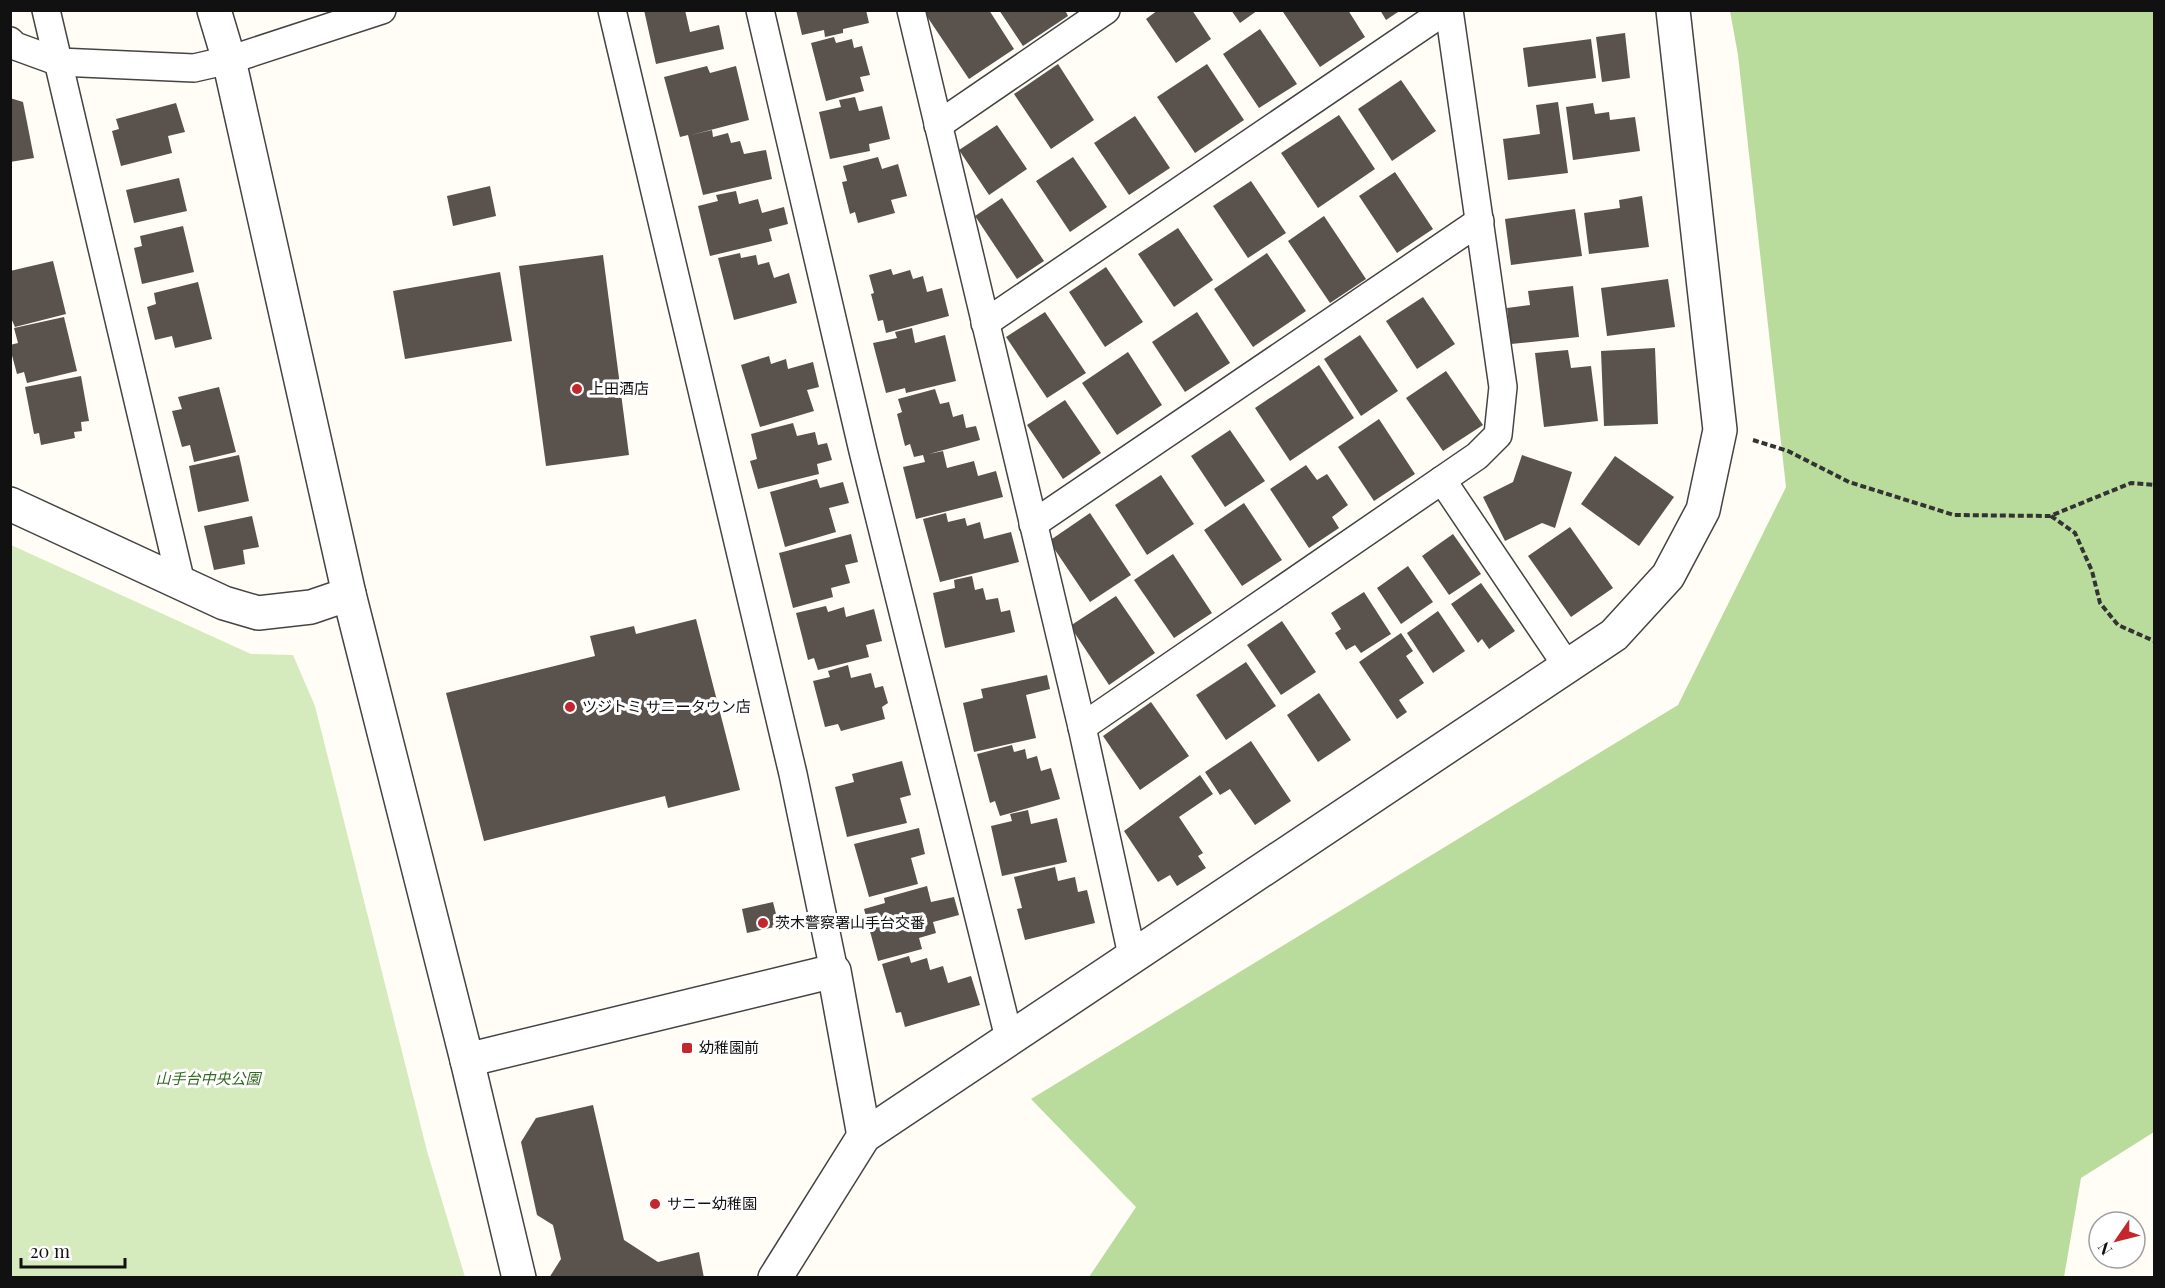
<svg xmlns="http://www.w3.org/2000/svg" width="2165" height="1288" font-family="'Playfair Display','Noto Sans JP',serif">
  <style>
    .green { fill: #d5ebbd }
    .forest { fill: #b9dc9c }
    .building { fill: #5a524d }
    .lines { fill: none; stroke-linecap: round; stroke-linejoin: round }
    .minor-casing { stroke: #444; stroke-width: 30 }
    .tertiary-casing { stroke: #444; stroke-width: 36 }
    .path { stroke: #333; stroke-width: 4; stroke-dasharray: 6 3; stroke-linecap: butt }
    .minor { stroke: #fff; stroke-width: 27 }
    .tertiary { stroke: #fff; stroke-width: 33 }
    .poi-dot { fill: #c4262e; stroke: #fff; stroke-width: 2 }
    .labels { text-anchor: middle; stroke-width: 6; stroke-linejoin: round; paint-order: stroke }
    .poi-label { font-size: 15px; fill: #111; stroke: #fff; text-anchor: start }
    .park-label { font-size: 15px; font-style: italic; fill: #2f6b1f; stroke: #fff }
  </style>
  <rect width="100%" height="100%" fill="#fffdf5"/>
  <polygon class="green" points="11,545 251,654 293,655 315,706 427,1151 465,1277 11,1277"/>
  <polygon class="forest" points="1730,11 2154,11 2154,1132 2081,1178 2064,1277 1089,1277 1136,1207 1031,1099 1678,705 1786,487 1738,55"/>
  <g class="building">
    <polygon points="644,10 685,10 690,32 719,25 724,49 656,64"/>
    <polygon points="796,10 866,10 869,23 843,29 843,33 825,37 824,30 802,35"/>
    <polygon points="927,10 989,10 1014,49 969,79 924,12"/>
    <polygon points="999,10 1065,10 1068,16 1023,46"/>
    <polygon points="1158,10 1192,10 1211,39 1176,63 1146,19"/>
    <polygon points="1231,10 1258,10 1240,23"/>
    <polygon points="1286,10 1348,10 1365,37 1320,67 1283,12"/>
    <polygon points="1380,10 1401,10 1386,20"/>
    <polygon points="1260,29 1297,84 1259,108 1223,54"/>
    <polygon points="1625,33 1630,78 1602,82 1596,37"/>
    <polygon points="834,37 836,43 852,39 854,48 862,46 870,75 860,77 864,91 826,101 811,43"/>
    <polygon points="1591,39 1596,78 1528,87 1523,48"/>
    <polygon points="1058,64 1094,120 1051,149 1014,94"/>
    <polygon points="1207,64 1244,120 1195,153 1157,97"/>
    <polygon points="707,66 710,73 736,66 749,120 691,135 712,130 713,137 728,133 731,143 740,141 744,154 766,150 772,179 703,195 688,135 680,137 664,77"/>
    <polygon points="1401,80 1436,131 1392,161 1358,109"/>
    <polygon points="855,97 859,111 882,106 890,139 869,144 870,151 830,159 819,112 841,107 839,100"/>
    <polygon points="10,98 23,102 34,158 10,162"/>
    <polygon points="1558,102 1568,173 1508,180 1503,139 1540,134 1536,105"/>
    <polygon points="176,103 185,132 168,136 172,153 121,166 112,131 119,129 116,119"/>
    <polygon points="1593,103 1595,114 1609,112 1610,120 1635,117 1640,151 1573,160 1566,107"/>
    <polygon points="1339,115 1375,169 1318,208 1281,153"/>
    <polygon points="1135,116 1170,168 1129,195 1094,143"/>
    <polygon points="997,125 1027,169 989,195 959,150"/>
    <polygon points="878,157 882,169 898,164 907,196 891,200 895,213 858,223 855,212 850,214 842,182 847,181 843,166"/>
    <polygon points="1073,157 1107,207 1070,232 1036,181"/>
    <polygon points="1395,172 1433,229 1397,253 1359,196"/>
    <polygon points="179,178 187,211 134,223 126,190"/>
    <polygon points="1251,181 1286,233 1248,258 1213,206"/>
    <polygon points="490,186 496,216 453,226 447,196"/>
    <polygon points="736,191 739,204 758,199 762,213 784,207 788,224 769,229 772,241 710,256 698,206 718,201 716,195"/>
    <polygon points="1642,196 1649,247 1589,254 1584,213 1620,208 1619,200"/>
    <polygon points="1002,198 1044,261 1017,279 975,216"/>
    <polygon points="1575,209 1582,256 1511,265 1505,219"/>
    <polygon points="1324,216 1366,279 1330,303 1288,241"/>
    <polygon points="183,226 194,272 142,284 134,248 142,246 140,236"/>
    <polygon points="1178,228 1213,280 1174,307 1138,254"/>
    <polygon points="740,253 741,258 756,255 758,265 769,262 774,278 789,273 797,303 734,320 718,258"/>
    <polygon points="1267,253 1306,311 1253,347 1214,289"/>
    <polygon points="603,255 629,455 546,466 519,266"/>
    <polygon points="53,261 66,314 15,327 10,316 10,271"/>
    <polygon points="1106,267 1143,322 1105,347 1069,292"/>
    <polygon points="891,269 893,275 910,270 913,279 923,276 927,292 942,288 949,316 886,333 883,320 878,321 871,294 874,293 869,275"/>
    <polygon points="500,272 512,341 405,359 393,291"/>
    <polygon points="1668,279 1675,327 1607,336 1601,288"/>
    <polygon points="198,282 212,339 175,348 172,336 155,340 147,307 156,304 154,293"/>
    <polygon points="1573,286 1579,337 1511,344 1507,308 1530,305 1528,291"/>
    <polygon points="1423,297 1455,344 1417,369 1386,321"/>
    <polygon points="1045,312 1086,373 1047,398 1006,337"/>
    <polygon points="1197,312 1230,363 1185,392 1152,342"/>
    <polygon points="64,317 77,371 27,383 24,372 17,374 10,348 10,345 18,343 14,328"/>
    <polygon points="912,328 915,343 945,335 956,381 906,393 905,388 886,393 873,343 897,338 895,332"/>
    <polygon points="1360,335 1398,391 1361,416 1324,359"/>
    <polygon points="1655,348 1658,424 1604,426 1601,351"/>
    <polygon points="1568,350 1571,368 1591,366 1598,421 1544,427 1535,353"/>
    <polygon points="1128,352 1162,405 1117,435 1082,383"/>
    <polygon points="769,356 771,364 786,359 788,369 813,362 819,387 807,390 814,411 760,427 741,365"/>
    <polygon points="1319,365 1354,418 1290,461 1255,408"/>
    <polygon points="1446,371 1483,425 1443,451 1406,398"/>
    <polygon points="81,376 89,421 81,422 82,431 74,432 75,438 41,445 39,433 34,434 25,387"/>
    <polygon points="219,387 236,452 194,462 190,445 182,447 172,411 182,409 178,397"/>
    <polygon points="935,389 940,404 949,402 953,417 963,414 966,428 976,426 980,440 929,454 943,451 947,468 974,461 978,476 996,471 1003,497 916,519 903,467 925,462 923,455 914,457 910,444 905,446 897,414 902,412 898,399"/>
    <polygon points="1065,400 1101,453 1063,479 1027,425"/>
    <polygon points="1379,419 1415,474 1374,501 1338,447"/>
    <polygon points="793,423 797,436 815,432 818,445 827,443 832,460 817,464 819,474 758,489 750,461 757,459 751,434"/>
    <polygon points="1230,430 1265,481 1225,507 1191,456"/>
    <polygon points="239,455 249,501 198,512 189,466"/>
    <polygon points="1522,455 1572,472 1555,528 1542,523 1505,541 1483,497 1513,482"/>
    <polygon points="1615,456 1674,497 1639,546 1581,504"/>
    <polygon points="1306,465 1317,480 1327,474 1348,505 1332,517 1339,528 1309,548 1270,489"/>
    <polygon points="1161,475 1194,524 1147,555 1115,505"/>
    <polygon points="817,479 820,488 843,482 849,503 829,508 836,532 785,547 770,492"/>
    <polygon points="1244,503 1282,560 1242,586 1204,530"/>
    <polygon points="946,513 948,522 965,518 967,526 980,522 984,539 1011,532 1019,562 940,582 923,519"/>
    <polygon points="1090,513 1131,575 1090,602 1049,541"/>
    <polygon points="252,516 259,547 243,550 245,564 214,570 204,526"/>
    <polygon points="1570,527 1613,588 1571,617 1528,556"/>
    <polygon points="851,534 858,562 845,565 850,583 831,588 833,597 793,608 779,553"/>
    <polygon points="1453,534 1481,574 1449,595 1422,556"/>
    <polygon points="1173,554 1212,613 1174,638 1134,580"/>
    <polygon points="1408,566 1433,602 1401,624 1377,588"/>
    <polygon points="972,576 975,590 983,588 986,600 998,598 1001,612 1010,610 1015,632 945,648 933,593 955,588 954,580"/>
    <polygon points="1481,583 1515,631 1489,649 1482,639 1478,643 1451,604"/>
    <polygon points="1364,592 1391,634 1361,653 1355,645 1346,650 1335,633 1341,629 1331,613"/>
    <polygon points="1116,596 1155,653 1109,685 1070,626"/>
    <polygon points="826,606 828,612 844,607 846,617 874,609 882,641 866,645 869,657 818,670 814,658 808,660 796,613"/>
    <polygon points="1438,611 1465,651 1433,673 1407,633"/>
    <polygon points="696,619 740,790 668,808 665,796 484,841 446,693 595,656 590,636 634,626 636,634"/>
    <polygon points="1282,621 1316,672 1281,695 1247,645"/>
    <polygon points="1401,633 1413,651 1406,656 1424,683 1399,700 1407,712 1397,719 1359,662"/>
    <polygon points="1246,662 1276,706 1226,740 1196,695"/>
    <polygon points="848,665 851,678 871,673 875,688 883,686 888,703 882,707 885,719 841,731 838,724 825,727 813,681 830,677 828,671"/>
    <polygon points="1047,675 1050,689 1026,695 1036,738 974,752 963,703 983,698 981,689"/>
    <polygon points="1319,693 1351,740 1318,762 1287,715"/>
    <polygon points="1151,702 1189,756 1140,790 1103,736"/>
    <polygon points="1251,741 1291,801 1255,825 1230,789 1220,795 1205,772"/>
    <polygon points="1012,745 1014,752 1025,749 1027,759 1037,756 1041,771 1051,768 1060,799 1000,816 995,801 990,803 977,754"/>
    <polygon points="902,761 911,795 900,798 907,823 847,837 835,787 854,782 852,774"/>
    <polygon points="1200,775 1213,794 1179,817 1203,853 1198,856 1206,868 1177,886 1170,875 1158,882 1124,831"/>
    <polygon points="1028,810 1031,824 1057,818 1067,862 1002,876 991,826 1012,821 1010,814"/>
    <polygon points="919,828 925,854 911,858 918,884 869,897 854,844"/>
    <polygon points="1055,867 1058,881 1075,877 1078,892 1087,890 1095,923 1025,940 1017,909 1022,908 1014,877"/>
    <polygon points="927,886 931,902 954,897 959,915 933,922 936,933 919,938 922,949 878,961 864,909 885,903 884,898"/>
    <polygon points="773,902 779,926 747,933 742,909"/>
    <polygon points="909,956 911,963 927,958 930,970 943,966 948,983 971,976 980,1005 905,1027 901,1012 896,1013 882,964"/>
    <polygon points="593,1105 624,1240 658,1262 699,1252 704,1278 549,1278 561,1259 553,1225 537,1215 521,1142 536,1118"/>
  </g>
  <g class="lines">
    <defs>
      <g id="minor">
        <polyline points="46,10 181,583"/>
        <polyline points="612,10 793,774 834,971"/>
        <polyline points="760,10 863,451 1009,1038"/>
        <polyline points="911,10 1082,727 1132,955"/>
        <polyline points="10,41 15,46 59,62 194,68 229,60 382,10"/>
        <polyline points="938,125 1106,10"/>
        <polyline points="985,323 1446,10"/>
        <polyline points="1442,480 1567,666"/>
        <polyline points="1033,524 1480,221"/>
        <polyline points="1082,727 1477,456 1498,435 1503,387 1449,10"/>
      </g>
      <g id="tertiary">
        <polyline points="214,10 229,60 349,594 467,1060 519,1278"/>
        <polyline points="10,504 224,603 258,613 311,607 349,594"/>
        <polyline points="467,1060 834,971 864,1136"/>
        <polyline points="775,1278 864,1136 1614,635 1668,576 1703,510 1720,430 1673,10"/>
      </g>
    </defs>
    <use href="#minor" class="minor-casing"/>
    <use href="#tertiary" class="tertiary-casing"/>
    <g class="path">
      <polyline points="1753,440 1788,451 1849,482 1954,515 2050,516 2131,483 2154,485"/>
      <polyline points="2051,516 2075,533 2092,571 2100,603 2118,625 2154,641"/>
    </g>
    <use href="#minor" class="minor"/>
    <use href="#tertiary" class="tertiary"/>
  </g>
  <g class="poi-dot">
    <circle cx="577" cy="389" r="6"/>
    <circle cx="570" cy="707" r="6"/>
    <circle cx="763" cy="923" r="6"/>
    <rect x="681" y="1042" width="12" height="12" rx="3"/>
    <circle cx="655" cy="1204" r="6"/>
  </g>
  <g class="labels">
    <g class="poi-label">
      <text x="589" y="394">上田酒店</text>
      <text x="582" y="712">ツジトミ サニータウン店</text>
      <text x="775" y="928">茨木警察署山手台交番</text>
      <text x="699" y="1053">幼稚園前</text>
      <text x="667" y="1209">サニー幼稚園</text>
    </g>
    <g class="park-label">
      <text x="208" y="1084">山手台中央公園</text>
    </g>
  </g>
  <rect width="2165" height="1288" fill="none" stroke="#111111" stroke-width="24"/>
  <g transform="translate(2117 1240) rotate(235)"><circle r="28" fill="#ffffff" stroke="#a0a0a0" stroke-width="1.5"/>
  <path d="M0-4.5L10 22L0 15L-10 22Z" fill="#c4262e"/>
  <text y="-9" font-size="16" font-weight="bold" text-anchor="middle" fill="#111111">N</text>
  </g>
  <path d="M21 1258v9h104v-9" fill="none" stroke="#111111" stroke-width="3"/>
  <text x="30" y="1258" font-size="18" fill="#111111" stroke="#ffffff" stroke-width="4.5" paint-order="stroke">20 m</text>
</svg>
